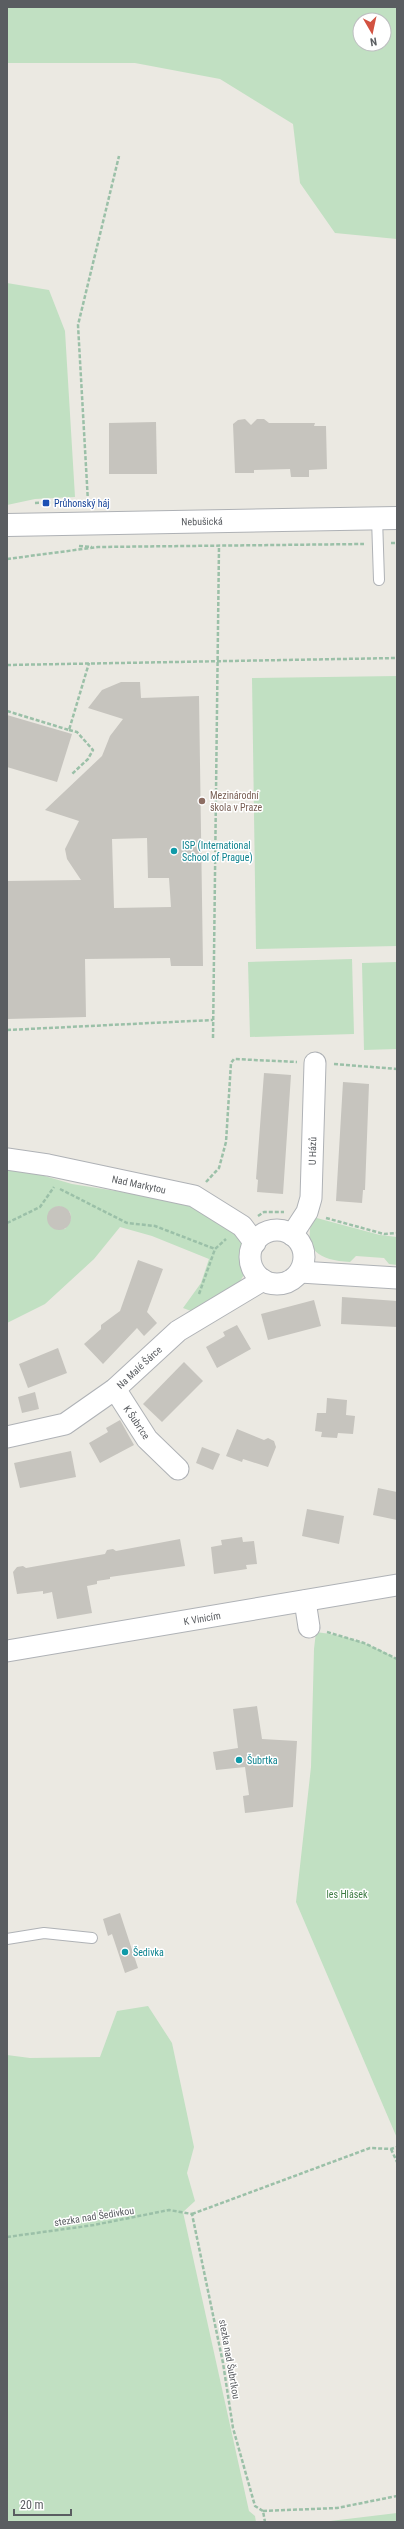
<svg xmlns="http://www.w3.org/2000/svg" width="404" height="2529" font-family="'Roboto Condensed',sans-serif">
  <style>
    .green { fill: #c1e0c2; fill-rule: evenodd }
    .building { fill: #c6c4be; fill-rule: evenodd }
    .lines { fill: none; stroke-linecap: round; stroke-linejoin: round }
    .lane-casing { stroke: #afb2b6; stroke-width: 12 }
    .street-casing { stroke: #afb2b6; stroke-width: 23 }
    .secondary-casing { stroke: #aeb1b5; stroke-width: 24 }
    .path { stroke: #9bc0a8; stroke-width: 2.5; stroke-dasharray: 4 2; stroke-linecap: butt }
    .lane { stroke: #fff; stroke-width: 10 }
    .street { stroke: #fff; stroke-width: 21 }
    .secondary { stroke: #fff; stroke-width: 22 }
    .transit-dot { fill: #1a4fb4; stroke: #fff; stroke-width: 1.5 }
    .education-dot { fill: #8d6e63; stroke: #fff; stroke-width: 1.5 }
    .culture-dot { fill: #0f9aa8; stroke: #fff; stroke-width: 1.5 }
    .labels { text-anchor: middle; stroke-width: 3; stroke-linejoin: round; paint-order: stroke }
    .transit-label { font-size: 10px; fill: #164399; stroke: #fff; text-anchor: start }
    .street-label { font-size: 10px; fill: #5a5d61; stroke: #fff }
    .education-label { font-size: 10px; fill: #785e54; stroke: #fff; text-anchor: start }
    .culture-label { font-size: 10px; fill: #0d838f; stroke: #fff; text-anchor: start }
    .park-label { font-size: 10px; fill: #3e7c44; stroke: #fff }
  </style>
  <rect width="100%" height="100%" fill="#ebe9e2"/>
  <g class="green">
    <path d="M7,7H397V239L335,233L300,183L293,124L220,79L135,63H7ZM360,20H384V44H360Z"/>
    <polygon points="7,283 49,290 65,331 75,497 35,499 7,505"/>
    <polygon points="397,676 397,946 256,949 252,678"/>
    <polygon points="352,959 354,1034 250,1037 248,962"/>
    <polygon points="397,962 397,1049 364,1050 362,963"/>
    <path d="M7,1165L72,1184L185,1202L236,1233L241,1243L246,1263L245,1273L239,1283L191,1311L183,1308L201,1283L209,1259L152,1236L120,1227L94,1259L45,1304L7,1323ZM60,1206L70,1212L71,1219L65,1229L53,1228L48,1218C50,1211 52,1207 60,1206Z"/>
    <path d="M313,1217L380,1235L397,1237V1265L389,1264L384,1258L356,1256L350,1262C319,1260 302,1251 313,1217Z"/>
    <path d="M316,1632C345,1635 372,1644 397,1659V2138L296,1902L311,1767L314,1649Z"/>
    <polygon points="148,2006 172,2043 194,2147 187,2173 195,2201 183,2212 249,2511 255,2516 256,2522 7,2522 7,2055 30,2058 100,2057 117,2011"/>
    <polygon points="397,2513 397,2522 322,2522"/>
  </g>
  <g class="building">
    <polygon points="245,419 251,425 257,419 264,419 269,423 315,423 314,426 326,426 327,469 309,470 309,477 291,477 290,469 254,470 254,473 235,473 233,424 238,420"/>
    <polygon points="156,422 157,474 109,474 109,423"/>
    <path d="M121,682H140L141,698L199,696L203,966H171L170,958L85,959L86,1017L7,1019V881L81,880L67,859L65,849L79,821L45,810L102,756L110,736L123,719L88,708L102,690ZM147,838L148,878H169L171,907L114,908L112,839Z"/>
    <polygon points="7,715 72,734 57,782 7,767"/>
    <polygon points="264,1073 291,1075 283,1194 257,1192 258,1180 256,1179"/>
    <polygon points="343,1082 369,1084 365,1190 363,1190 362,1203 336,1201"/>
    <circle cx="59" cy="1218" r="12"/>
    <polygon points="138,1260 163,1269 147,1312 157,1323 144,1336 137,1328 103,1364 84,1344 101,1329 101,1325 120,1311"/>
    <polygon points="342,1297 397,1301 397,1327 341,1324"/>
    <polygon points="314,1300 321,1326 268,1340 261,1314"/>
    <polygon points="237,1325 251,1349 217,1368 206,1347 225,1336 223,1332"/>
    <polygon points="58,1348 67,1373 28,1388 19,1364"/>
    <polygon points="184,1362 203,1381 162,1422 143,1404"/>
    <polygon points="35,1392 39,1409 22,1413 18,1397"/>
    <polygon points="327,1398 347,1400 346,1415 355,1416 353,1434 338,1433 337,1438 321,1437 322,1432 315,1431 317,1413 326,1413"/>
    <polygon points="120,1420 134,1445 100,1463 89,1443 108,1432 106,1428"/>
    <polygon points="237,1429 264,1440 268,1438 274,1441 276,1447 268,1467 243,1459 242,1462 226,1456"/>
    <polygon points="202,1447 220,1454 213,1470 196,1463"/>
    <polygon points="71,1451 76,1477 20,1488 14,1463"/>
    <polygon points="378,1488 397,1492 397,1520 373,1515"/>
    <polygon points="307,1509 344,1516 339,1544 302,1536"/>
    <polygon points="242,1537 243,1542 254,1541 257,1564 246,1565 247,1569 214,1574 211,1547 222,1545 221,1540"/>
    <polygon points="180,1539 185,1566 110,1577 110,1579 97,1581 97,1584 87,1586 92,1613 57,1619 52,1592 43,1594 43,1591 17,1594 13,1572 17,1567 23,1566 26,1568 105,1554 107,1550 113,1549 116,1551"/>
    <polygon points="257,1706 262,1739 297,1741 293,1807 245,1813 243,1796 249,1795 245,1767 216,1770 213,1752 238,1748 233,1709"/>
    <polygon points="120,1913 138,1968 125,1973 112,1934 108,1936 103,1919"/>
  </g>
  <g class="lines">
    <defs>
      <g id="lane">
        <polyline points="377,518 379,580"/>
        <polyline points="7,1939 44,1933 92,1938"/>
      </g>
      <g id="street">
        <polyline points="7,1159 48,1165 194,1196 242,1226 255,1243"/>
        <circle cx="277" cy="1257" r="27"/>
        <polyline points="292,1235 307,1212 311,1198 315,1063"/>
        <polyline points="300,1272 397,1278"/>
        <polyline points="115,1389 147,1439 178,1469"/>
        <polyline points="7,1437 65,1424 115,1389 178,1331 263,1280"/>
        <polyline points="305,1601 309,1627"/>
        <polyline points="7,1651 397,1585"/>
      </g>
      <polyline id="secondary" points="7,525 397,518"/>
    </defs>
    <use href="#lane" class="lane-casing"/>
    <use href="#street" class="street-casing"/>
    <use href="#secondary" class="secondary-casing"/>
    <g class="path">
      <polyline points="88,502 78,325 119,156"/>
      <polyline points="35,503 66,502"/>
      <polyline points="391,543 397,543"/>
      <polyline points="79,546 92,547"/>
      <polyline points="7,559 98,547 364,544"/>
      <polyline points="7,665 397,658"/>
      <polyline points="7,711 69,730 89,663"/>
      <polyline points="69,730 77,732 93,750 88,759 72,774"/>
      <polyline points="7,1030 213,1020"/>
      <polyline points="213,1038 219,546"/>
      <polyline points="334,1064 397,1069"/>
      <polyline points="206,1182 219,1168 226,1142 231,1063 234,1059 297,1062"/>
      <polyline points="60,1189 127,1223 155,1226 215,1249"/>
      <polyline points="258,1216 264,1212 284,1212"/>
      <polyline points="326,1218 384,1234 397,1233"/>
      <polyline points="7,1223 40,1207 54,1187"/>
      <polyline points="199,1294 215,1249 226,1239"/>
      <polyline points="327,1632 364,1643 397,1659"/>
      <polyline points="391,2149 397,2162"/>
      <polyline points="192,2214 370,2148 391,2149 397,2147"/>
      <polyline points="7,2237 94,2225 169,2210 192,2214 223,2363 233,2428 255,2506 263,2511 265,2522"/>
      <polyline points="263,2511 337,2508 397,2496"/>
    </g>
    <use href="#lane" class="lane"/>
    <use href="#street" class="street"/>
    <use href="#secondary" class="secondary"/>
  </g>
  <rect class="transit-dot" x="42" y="499" width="8" height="8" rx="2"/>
  <circle class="education-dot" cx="202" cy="801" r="4"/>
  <g class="culture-dot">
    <circle cx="174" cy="851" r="4"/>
    <circle cx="239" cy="1760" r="4"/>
    <circle cx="125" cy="1952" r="4"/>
  </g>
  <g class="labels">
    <g class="transit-label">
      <text x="54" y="507">Průhonský háj</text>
    </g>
    <g class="street-label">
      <text transform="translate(202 521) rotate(-1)" y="4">Nebušická</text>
      <text transform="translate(312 1151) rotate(-89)" y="4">U Házů</text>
      <text transform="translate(139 1184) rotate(12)" y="4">Nad Markytou</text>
      <text transform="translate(139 1367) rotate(-43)" y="4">Na Malé Šárce</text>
      <text transform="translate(137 1422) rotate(56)" y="4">K Šubrtce</text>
      <text transform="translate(202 1618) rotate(-10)" y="4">K Vinicím</text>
      <text transform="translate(94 2216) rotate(-9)" y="4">stezka nad Šedivkou</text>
      <text transform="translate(230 2359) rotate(80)" y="4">stezka nad Šubrtkou</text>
    </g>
    <g class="education-label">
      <text x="210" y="799">Mezinárodní<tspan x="210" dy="12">škola v Praze</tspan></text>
    </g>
    <g class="culture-label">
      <text x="182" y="849">ISP (International<tspan x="182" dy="12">School of Prague)</tspan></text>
      <text x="247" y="1764">Šubrtka</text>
      <text x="133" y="1956">Šedivka</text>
    </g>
    <g class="park-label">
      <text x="347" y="1898">les Hlásek</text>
    </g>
  </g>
  <rect width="404" height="2529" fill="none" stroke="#5a5d61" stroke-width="16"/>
  <g transform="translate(372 32) rotate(171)"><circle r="19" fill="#ffffff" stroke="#bdbec0"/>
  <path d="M0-3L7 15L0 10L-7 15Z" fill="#d25241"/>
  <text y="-6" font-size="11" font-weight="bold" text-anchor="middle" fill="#5a5d61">N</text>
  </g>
  <path d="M14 2509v6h57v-6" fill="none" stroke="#5a5d61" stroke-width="2"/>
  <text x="20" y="2509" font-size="12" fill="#5a5d61" stroke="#ffffff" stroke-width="3" paint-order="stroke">20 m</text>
</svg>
